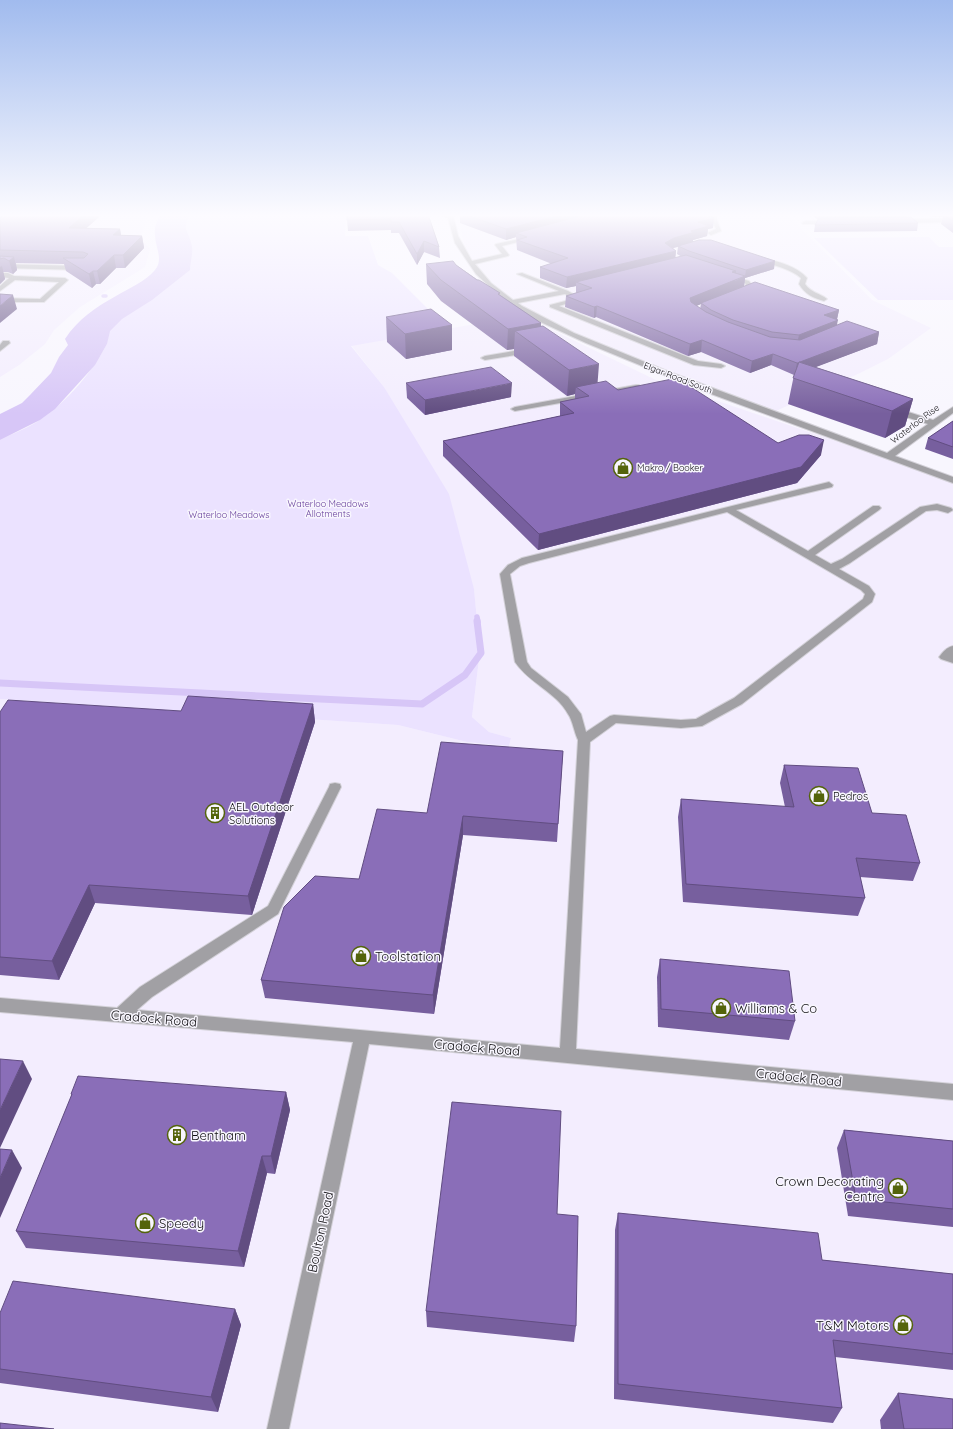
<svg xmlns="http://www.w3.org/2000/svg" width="953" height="1429" font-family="Quicksand,sans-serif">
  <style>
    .built { fill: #f3edfe }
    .green { fill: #ebe2ff }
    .water { fill: #d7c6f7 }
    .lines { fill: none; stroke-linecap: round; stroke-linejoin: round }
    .stream-far2 { stroke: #d7c6f7; stroke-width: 3.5 }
    .stream-far1 { stroke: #d7c6f7; stroke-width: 5.5 }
    .stream { stroke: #d7c6f7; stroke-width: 7 }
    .minor-casing { stroke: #d3d1d8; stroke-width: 2 }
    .minor { fill: #a1a0a4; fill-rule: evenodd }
    .wall { fill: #775f9e; fill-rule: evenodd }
    .shaded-wall { fill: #614d81 }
    .building { fill: #8a6eb8; stroke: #614d81 }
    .labels { text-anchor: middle; stroke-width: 3; stroke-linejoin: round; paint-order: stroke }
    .far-street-label { font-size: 9px; fill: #111013; stroke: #f8f6fe }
    .far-poi-label { font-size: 9px; fill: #111013; stroke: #f8f6fe; text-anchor: start }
    .far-park-label { font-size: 9px; fill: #653d99; stroke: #f8f6fe }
    .poi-label { font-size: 11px; fill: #111013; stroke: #f8f6fe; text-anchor: start }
    .near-poi-label { font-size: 13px; fill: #111013; stroke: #f8f6fe; text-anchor: start }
    .near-street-label { font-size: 13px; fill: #111013; stroke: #f8f6fe }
  </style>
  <rect width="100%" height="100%" fill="#f8f6fe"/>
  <g class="built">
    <polygon points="0,214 150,214 146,221 141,238 150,249 145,267 80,307 54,330 45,344 19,365 0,377"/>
    <polygon points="461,214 787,214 872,300 931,328 888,359 860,373 776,411 666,374 561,329 517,304 468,265 460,225"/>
    <polygon points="523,316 656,380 886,458 953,483 953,1429 0,1429 0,699 398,725 467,742 509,746 511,738 489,732 472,717 480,651 474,589 384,387 351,345"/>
  </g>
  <g class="green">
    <path d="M190,214L346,215L345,236H368L378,265L392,273L448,329L351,346L384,387L449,494L474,589L480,651L472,717L489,732L511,738L509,746L467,742L398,725L0,699V440C13,433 29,428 41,419C69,400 91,373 107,344L102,331L187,272L182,230Z"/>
    <polygon points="929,237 939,247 953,247 953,300 878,300 814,238"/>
  </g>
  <path class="water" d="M161,214H191C180,230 190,232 192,247C193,254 190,263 190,270L152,300L122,319L110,331L107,344L95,365L55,409L40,420L0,440V414L22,403L30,395L51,373L59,357L68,345L65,339C78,319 96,307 116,296C128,289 146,281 155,270C164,259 155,247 155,235C154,227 157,221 161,214Z"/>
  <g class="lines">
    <polyline class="stream-far2" points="103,296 106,296"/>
    <polyline class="stream-far1" points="477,617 478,622"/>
    <polyline class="stream" points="0,683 422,704 465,675 481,653 477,621"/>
    <defs>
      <g id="minor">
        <polygon points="447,214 453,214 458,236 472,261 502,254 495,245 496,244 534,236 534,238 502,246 509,255 508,256 475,264 491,283 513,300 559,291 517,274 522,273 568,291 582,299 559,306 698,361 721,364 725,366 721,368 694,365 550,307 550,305 573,299 565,294 518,303 522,306 574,333 667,371 887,453 928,424 890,412 890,408 896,408 933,420 953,407 953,413 895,456 953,477 953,483 703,391 586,343 534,319 502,298 476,274 455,243"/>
        <polygon points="709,214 715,214 721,231 711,235 708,233 716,229"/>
        <polygon points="953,218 953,222 900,223 897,221 900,219"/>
        <polygon points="805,221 832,220 835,222 832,224 803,224 802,223"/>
        <path d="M759,257C775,261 796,265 807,278L805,284C811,293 820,293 827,299L824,301C813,298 805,294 799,284L801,278C789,268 772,265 757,260L756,259Z"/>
        <polygon points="0,264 81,266 84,268 81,270 0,268"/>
        <polygon points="0,273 8,273 14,276 65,278 68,280 44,302 0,302 0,298 40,299 59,282 15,280 0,291 0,286 9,278 0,277"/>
        <polygon points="727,275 749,281 754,288 742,293 738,293 738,291 747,287 745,283 727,277"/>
        <polygon points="3,341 9,341 10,343 0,351 0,345"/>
        <polygon points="531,348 535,350 534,352 485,360 481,358 485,356"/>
        <polygon points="636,385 639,385 639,389 515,411 511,409 515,407"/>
        <path d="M829,482L833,485L832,487L736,510L808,551L873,506H879L881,508L879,510L815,555L831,564L842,559L920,507L937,504L951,508L953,510L948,513L937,510L926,511L850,563L839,569L869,586L875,594L872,602L742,704L702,726L681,728L616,723L590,742L576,1049L953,1084V1100L369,1044L289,1429H267L353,1042L0,1012V998L117,1008L140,987L268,906L329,787L330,784L335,783L340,784L341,787L278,914L152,997L137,1010L560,1048L578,740C574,732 573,721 568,714C556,692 529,683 515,662L500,574L508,565L522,558ZM727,512L861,590L865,594L863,599L734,698L696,719L681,720L614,715L610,716L586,732L581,714L568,697L531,668L527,662L510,574L520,566L529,563Z"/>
        <path d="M953,646V663L941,659L939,657C943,652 947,647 953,646Z"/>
      </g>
    </defs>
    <use href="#minor" class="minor-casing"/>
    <use href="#minor" class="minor"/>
  </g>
  <g class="wall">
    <polygon points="5,214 99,214 99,217 86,228 120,229 121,235 142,236 144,248 125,268 116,268 100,284 96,284 92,288 66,271 64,264 16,263 17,270 13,274 8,272 3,272 5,279 0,284 0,218"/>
    <polygon points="428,214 439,247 440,258 424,252 417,265 399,233 391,233 391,230 348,231 347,220"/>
    <polygon points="436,214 447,214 447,218"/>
    <path d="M454,214H713V228L708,229L707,236L693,240V242L774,269L745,278L744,286L839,310L837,319H836L837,325L879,332L877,344L815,367L913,399L905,426L885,438L788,404L794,375L771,365L750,373L701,352L688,356L596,317L594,318L565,307L566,296L576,293V286L566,288L540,278V267L552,264L517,250L516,237L506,240L460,223V216H455ZM678,247L677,254L682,257L675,258L676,251L673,248ZM701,304L700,309L696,306Z"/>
    <polygon points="810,214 908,214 906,217 918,223 917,231 814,232 815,225 818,219 817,219"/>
    <polygon points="929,214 953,214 953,233 941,224 943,217 932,217"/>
    <polygon points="426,264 456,265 541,323 541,326 598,383 778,443 821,455 797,483 538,550 443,456 443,441 560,416 560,402 575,399 575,394 567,396 514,356 514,349 507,350 441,301 427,284"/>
    <polygon points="386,317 452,325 452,350 406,359 387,342"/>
    <polygon points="406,383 511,397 425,415 407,398"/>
    <polygon points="953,421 953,459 925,449 928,438"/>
    <polygon points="313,704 315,722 252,915 95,903 59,980 0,975 0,712 181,711"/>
    <polygon points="563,751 557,842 463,835 434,1014 265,998 261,980 427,813"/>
    <polygon points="784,765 872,813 920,863 913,881 860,877 865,898 858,916 683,902 678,817 681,799 785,807 780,783"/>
    <polygon points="660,959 795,1021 789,1040 658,1027 657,977"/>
    <polygon points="286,1092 290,1110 275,1174 267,1173 244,1267 26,1248 16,1231 72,1095 71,1094"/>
    <polygon points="844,1130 953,1141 953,1227 848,1216 837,1148"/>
    <polygon points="618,1213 822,1260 953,1274 953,1370 835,1357 842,1408 833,1423 614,1399 615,1230"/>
    <polygon points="557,1214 576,1326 574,1342 427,1327 426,1311"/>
    <polygon points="235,1309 241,1325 218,1412 0,1383 0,1313"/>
    <polygon points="898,1393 953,1429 881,1429 880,1420"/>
  </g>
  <g class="shaded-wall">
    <polygon points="85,214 99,214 99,217 72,241 69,228"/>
    <rect x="455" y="214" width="5" height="2"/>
    <polygon points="565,214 604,214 516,233 516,237 506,240 506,229"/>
    <polygon points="708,214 713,214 712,218 714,218 713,228 708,229 707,236 693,240 693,242 673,248 665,243 674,238 691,231 698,222 706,215"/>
    <polygon points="120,229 122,242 113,235"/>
    <polygon points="142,236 144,248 125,268 123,255"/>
    <polygon points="424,241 424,252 417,265 417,254"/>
    <polygon points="676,251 675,261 576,282 576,286 566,288 567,277"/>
    <polygon points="114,255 116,268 100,284 97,271"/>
    <polygon points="14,257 17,270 13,274 9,261"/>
    <polygon points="775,261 774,269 745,278 744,287 701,303 701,304 689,309 690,298 732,272 736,271 735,281 745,276 746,270"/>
    <polygon points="2,266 5,279 0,284 0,267"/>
    <polygon points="93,271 96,284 92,288 89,274"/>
    <polygon points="13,295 17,309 0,323 0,306"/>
    <polygon points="597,306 596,317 594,318 594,307"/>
    <polygon points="839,310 837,319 822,324 824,315"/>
    <polygon points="838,320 836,329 797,344 799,335"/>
    <polygon points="541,323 540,344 515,331 514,349 507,350 508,329"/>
    <polygon points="452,325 452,350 406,359 405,334"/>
    <polygon points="879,332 877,344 795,375 797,363"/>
    <polygon points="702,340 701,352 688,356 690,344"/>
    <polygon points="773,354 771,365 750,373 752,361"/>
    <polygon points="599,364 597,390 576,387 575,394 567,396 569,370"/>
    <polygon points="512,383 511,397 425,415 425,400"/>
    <polygon points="913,399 905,426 885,438 892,411"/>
    <polygon points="824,440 821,455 797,483 538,550 539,534"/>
    <polygon points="313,704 315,722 252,915 248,896"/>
    <polygon points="463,816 463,835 434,1014 433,995"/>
    <polygon points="89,885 95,903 59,980 52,961"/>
    <polygon points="23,1061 32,1079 0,1148 0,1110"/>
    <polygon points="286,1092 290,1110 275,1174 271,1156"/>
    <polygon points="12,1150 22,1168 0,1218 0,1178"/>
    <polygon points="262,1156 267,1173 244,1267 238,1251"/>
    <polygon points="235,1309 241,1325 218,1412 211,1397"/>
  </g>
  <g class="building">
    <polygon points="5,214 85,214 69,228 120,229 113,235 142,236 123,255 114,255 97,271 93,271 89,274 63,258 84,258 88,254 83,252 0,250 0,218"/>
    <polygon points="347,214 428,214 439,247 424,241 417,254 399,222 391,222 391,219 347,220"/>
    <polygon points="464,214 565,214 506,229"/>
    <polygon points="588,214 708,214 706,215 714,218 698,222 709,226 691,231 695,232 674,238 665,243 676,251 567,277 540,267 568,258 517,240 527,237 516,233"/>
    <polygon points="953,214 953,221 944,215 948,214"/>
    <polygon points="911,217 918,223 815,225 819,218"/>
    <polygon points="699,240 711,240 775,261 746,270 689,251 678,246"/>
    <polygon points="686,255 736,271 732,272 745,276 690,298 691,302 706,312 728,322 770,337 800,340 847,321 879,332 800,362 799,362 799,363 797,363 773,354 752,361 702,340 690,344 597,306 594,307 566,296 592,288 576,282"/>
    <polygon points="0,256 14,257 9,261 4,258 0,259"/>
    <polygon points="453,261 456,265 477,280 479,280 500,293 498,294 541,323 508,329 441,280 426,264"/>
    <polygon points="755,282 839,310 824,315 838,320 799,335 772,332 733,320 711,310 701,303"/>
    <polygon points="0,294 13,295 0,306"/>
    <polygon points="431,309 452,325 405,334 386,317"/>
    <polygon points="543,326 599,364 569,370 515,331"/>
    <polygon points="799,362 913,399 892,411 793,378"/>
    <polygon points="491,367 512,383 425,400 406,383"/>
    <polygon points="677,378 778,443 799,435 809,435 824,440 801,467 539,534 443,441 574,413 560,402 589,396 576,387 606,381 618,390"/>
    <polygon points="953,421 953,447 928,438"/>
    <polygon points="188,696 313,704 248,896 89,885 52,961 0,957 0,712 8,700 181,711"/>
    <polygon points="441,742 563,751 558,824 463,816 433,995 261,980 284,907 315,876 359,879 377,809 427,813"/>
    <polygon points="784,765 858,768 872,813 906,815 920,863 856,858 865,898 686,884 681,799 794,807"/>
    <polygon points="660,959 789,971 795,1021 661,1009"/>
    <polygon points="0,1059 23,1061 0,1110"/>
    <polygon points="78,1076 286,1092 271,1156 262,1156 238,1251 16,1231 72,1094 71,1094"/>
    <polygon points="452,1102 561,1111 557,1214 578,1216 576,1326 426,1311"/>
    <polygon points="844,1130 953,1141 953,1209 856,1199"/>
    <polygon points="0,1149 12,1150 0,1178"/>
    <polygon points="618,1213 818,1233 822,1260 953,1274 953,1354 833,1340 842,1408 618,1384"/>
    <polygon points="13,1281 235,1309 211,1397 0,1369 0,1313"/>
    <polygon points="898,1393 953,1399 953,1429 904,1429"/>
    <polygon points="0,1423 54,1429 0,1429"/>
  </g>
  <linearGradient id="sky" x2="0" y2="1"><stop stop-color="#a1bbee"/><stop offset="0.52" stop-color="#fcfbff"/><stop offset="1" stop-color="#fcfbff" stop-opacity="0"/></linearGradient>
  <rect width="953" height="414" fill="url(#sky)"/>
  <defs>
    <symbol id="shop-ring" viewBox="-11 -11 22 22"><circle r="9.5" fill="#f8f6fe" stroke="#54640b" stroke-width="1.5"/><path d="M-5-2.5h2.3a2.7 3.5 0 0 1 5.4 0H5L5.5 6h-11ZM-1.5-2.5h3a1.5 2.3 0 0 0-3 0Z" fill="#54640b"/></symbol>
    <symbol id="building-ring" viewBox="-11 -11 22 22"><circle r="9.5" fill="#f8f6fe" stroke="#54640b" stroke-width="1.5"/><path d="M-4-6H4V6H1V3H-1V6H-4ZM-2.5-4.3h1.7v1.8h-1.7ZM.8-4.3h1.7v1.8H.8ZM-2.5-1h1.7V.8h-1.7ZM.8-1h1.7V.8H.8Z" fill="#54640b"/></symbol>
  </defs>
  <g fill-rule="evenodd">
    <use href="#shop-ring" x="612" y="457" width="22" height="22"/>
    <use href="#shop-ring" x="808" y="785" width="22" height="22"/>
    <use href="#building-ring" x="204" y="802" width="22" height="22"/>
    <use href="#shop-ring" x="350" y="945" width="22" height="22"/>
    <use href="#shop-ring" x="710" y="997" width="22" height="22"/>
    <use href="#building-ring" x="166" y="1124" width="22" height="22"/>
    <use href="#shop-ring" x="887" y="1177" width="22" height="22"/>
    <use href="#shop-ring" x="134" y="1212" width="22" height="22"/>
    <use href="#shop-ring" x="892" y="1314" width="22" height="22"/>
  </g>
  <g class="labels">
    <g class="far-street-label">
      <text transform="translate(678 378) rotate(21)" y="3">Elgar Road South</text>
      <text transform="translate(915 424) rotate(-37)" y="3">Waterloo Rise</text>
    </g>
    <g class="far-poi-label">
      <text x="637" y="471">Makro / Booker</text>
    </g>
    <g class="far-park-label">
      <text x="328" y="507">Waterloo Meadows<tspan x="328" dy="10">Allotments</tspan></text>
      <text x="229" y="518">Waterloo Meadows</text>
    </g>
    <g class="poi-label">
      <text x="833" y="800">Pedros</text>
      <text x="229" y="811">AEL Outdoor<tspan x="229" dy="13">Solutions</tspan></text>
    </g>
    <g class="near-poi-label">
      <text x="375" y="961">Toolstation</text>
      <text x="735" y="1013">Williams &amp; Co</text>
      <text x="191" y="1140">Bentham</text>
      <text x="884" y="1186" text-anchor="end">Crown Decorating<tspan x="884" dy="15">Centre</tspan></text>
      <text x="159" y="1228">Speedy</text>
      <text x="889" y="1330" text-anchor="end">T&amp;M Motors</text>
    </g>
    <g class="near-street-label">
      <text transform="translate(154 1018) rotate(5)" y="5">Cradock Road</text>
      <text transform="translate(477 1047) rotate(5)" y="5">Cradock Road</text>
      <text transform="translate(799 1077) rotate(6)" y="5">Cradock Road</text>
      <text transform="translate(320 1232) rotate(-78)" y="5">Boulton Road</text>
    </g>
  </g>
</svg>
